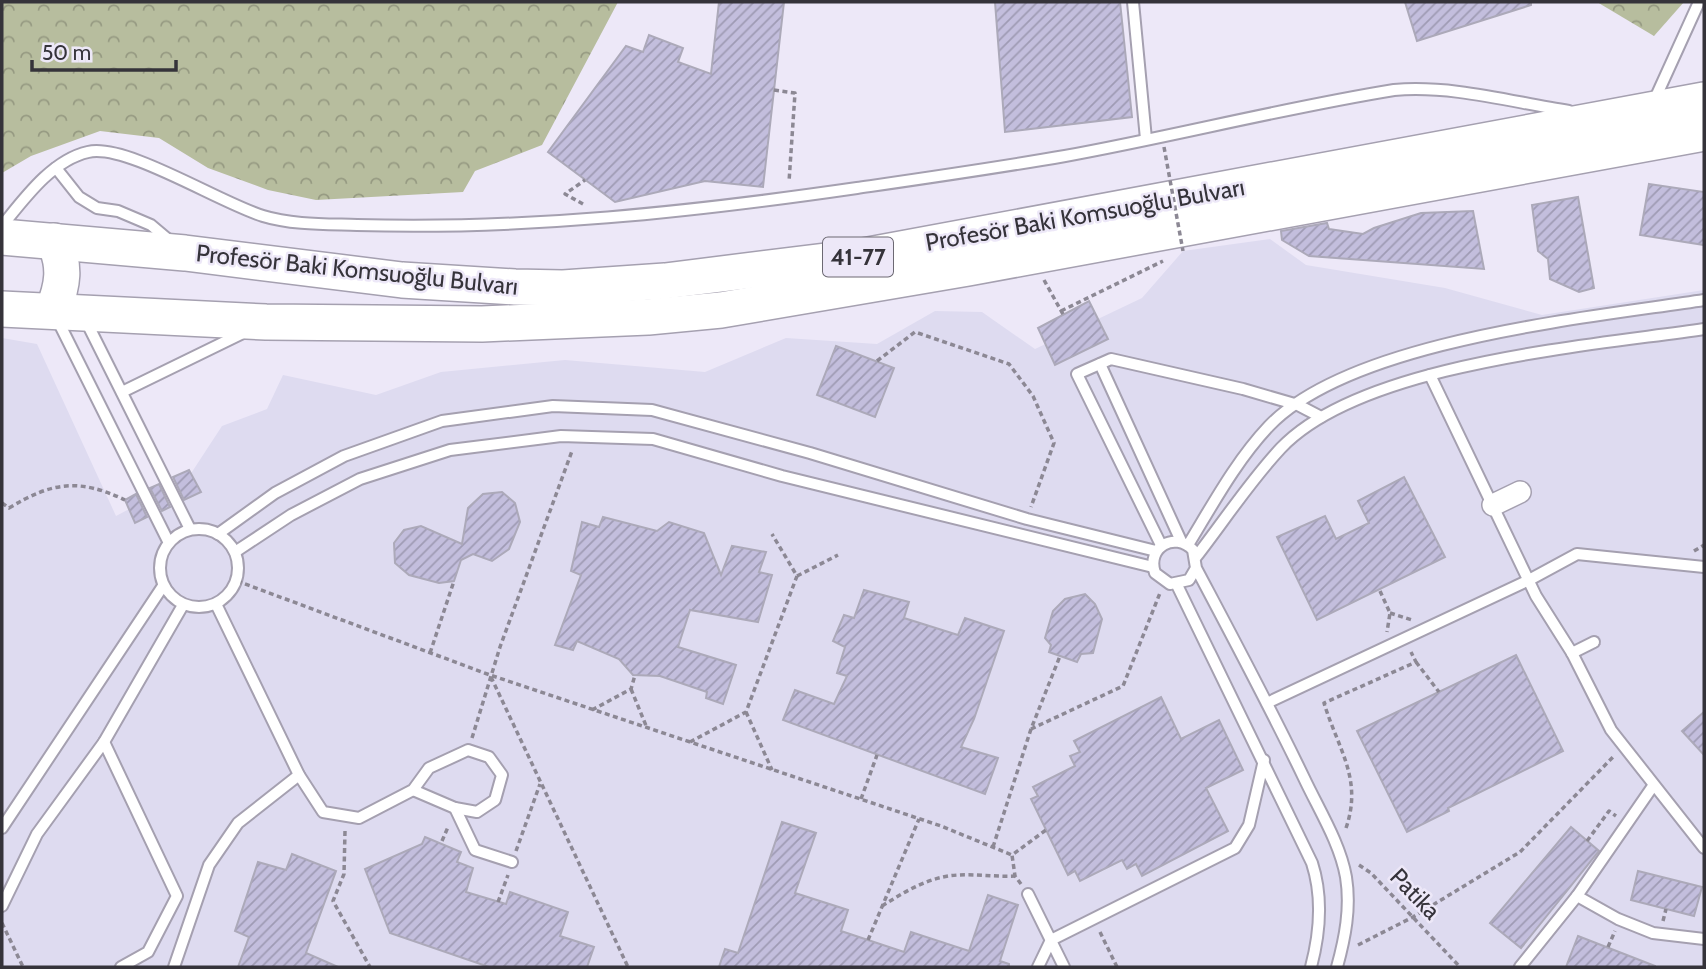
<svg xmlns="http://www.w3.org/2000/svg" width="1706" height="969" font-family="Cabin,sans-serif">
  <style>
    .education { fill: #dedbf0 }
    .forest { fill: url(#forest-crowns) }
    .building { fill: url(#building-hatch); stroke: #aca9b9; stroke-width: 2 }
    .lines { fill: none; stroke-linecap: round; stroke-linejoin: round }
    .service-casing { stroke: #a5a0b0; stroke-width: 14 }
    .minor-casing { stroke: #a5a0b0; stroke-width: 24 }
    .trunk-casing { stroke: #a5a0b0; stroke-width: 38 }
    .path { stroke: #8c8894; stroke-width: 3.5; stroke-dasharray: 5 3.5; stroke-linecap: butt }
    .service { stroke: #fff; stroke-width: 10 }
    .minor { stroke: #fff; stroke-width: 21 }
    .trunk { stroke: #fff; stroke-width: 35 }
    .path-bridge { stroke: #8c8894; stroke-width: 3.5; stroke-dasharray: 5 3.5; stroke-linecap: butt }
    .labels { text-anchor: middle; stroke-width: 5; stroke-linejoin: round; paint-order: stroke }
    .shield { fill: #ede8f8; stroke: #6c6973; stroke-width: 2 }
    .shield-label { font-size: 23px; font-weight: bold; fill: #35333a }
    .street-label { font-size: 24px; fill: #35333a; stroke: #ede8f8 }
  </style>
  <defs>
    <pattern id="forest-crowns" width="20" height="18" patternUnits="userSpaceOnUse" patternTransform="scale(1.75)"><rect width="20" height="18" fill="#b7bd9e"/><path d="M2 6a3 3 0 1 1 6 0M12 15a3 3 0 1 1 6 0" fill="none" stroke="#969a82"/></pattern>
    <pattern id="building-hatch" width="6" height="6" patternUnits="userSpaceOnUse" patternTransform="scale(1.75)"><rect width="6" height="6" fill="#c3bedd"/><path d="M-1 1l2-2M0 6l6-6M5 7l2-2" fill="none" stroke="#9f9bb4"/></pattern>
  </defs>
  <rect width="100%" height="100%" fill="#ede8f8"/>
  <polygon class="education" points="1270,239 1306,265 1445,288 1542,315 1704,290 1704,967 2,967 2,338 37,344 116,516 188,478 222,426 267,409 283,375 376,395 441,372 565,360 705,372 786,338 877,344 935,311 982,312 1035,349 1142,298 1183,251"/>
  <g class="forest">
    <polygon points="2,2 618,2 542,145 475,171 463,192 316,200 268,190 208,168 159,138 100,131 31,156 2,173"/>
    <polygon points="1597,2 1684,2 1654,36"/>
  </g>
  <g class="building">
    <polygon points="719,2 784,2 763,187 705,181 615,202 548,152 626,46 643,52 649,35 683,48 678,62 711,74"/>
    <polygon points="995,2 1120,2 1132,117 1005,132"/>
    <polygon points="1405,2 1531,2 1531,5 1417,41"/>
    <polygon points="1649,184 1704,192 1704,245 1640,235"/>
    <polygon points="1578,197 1594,288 1579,292 1550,279 1548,259 1538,251 1532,205"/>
    <polygon points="1473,211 1484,269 1309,256 1282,240 1281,231 1327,223 1329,229 1363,234 1374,228 1421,213"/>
    <polygon points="1089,301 1108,339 1055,365 1038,328"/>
    <polygon points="836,346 894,368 875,417 817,395"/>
    <polygon points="189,470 201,492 184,500 173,477"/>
    <polygon points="1404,477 1445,557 1317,620 1277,537 1325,516 1336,539 1369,523 1358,501"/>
    <polygon points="159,484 170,507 162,511 150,488"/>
    <polygon points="502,492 515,503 520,522 509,549 492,561 473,554 461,560 454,581 439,583 409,575 395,563 394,543 404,530 421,526 462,544 468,508 483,494"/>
    <polygon points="136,494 147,517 135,523 125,500"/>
    <polygon points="603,517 657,531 669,522 704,533 721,575 732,546 766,552 759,572 772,575 758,622 690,610 678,647 736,665 723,704 706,698 707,692 660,676 633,675 619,659 577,641 573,650 555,645 581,575 571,571 582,522 599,527"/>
    <polygon points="864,590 909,602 904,618 958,635 965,618 1004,631 974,719 961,747 998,758 985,794 783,720 795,690 834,704 847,676 837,673 845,647 833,641 844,615 854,618"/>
    <polygon points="1085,594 1095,604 1102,619 1093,653 1081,654 1077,662 1049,652 1051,645 1045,638 1053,611 1065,599"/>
    <polygon points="1516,655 1563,751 1448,808 1449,811 1407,832 1357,731"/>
    <polygon points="1161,697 1181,739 1219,720 1243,770 1206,788 1228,831 1142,876 1136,864 1127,869 1122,860 1080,881 1075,871 1068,875 1031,799 1038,796 1033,787 1075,766 1070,756 1080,752 1074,741"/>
    <polygon points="1704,712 1704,755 1682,731"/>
    <polygon points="782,822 816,833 795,893 848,910 841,931 904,952 911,932 969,951 988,895 1018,905 1000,961 1009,964 1009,967 719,967 725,949 738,953"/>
    <polygon points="1571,827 1599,851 1521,948 1490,923"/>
    <polygon points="425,837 461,852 457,862 473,868 466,892 506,904 510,892 568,912 560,936 594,947 587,967 489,967 390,933 365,869 422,844"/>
    <polygon points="292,854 336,871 306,953 338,967 238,967 249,937 235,931 258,862 286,870"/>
    <polygon points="1638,871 1702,887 1694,916 1631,900"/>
    <polygon points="1578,936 1655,966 1655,967 1566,967"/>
  </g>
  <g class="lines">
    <defs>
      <g id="service">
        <polyline points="1133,2 1146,139"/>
        <polyline points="1654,101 1699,2"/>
        <polyline points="56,168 79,197 97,208 118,211 151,225 170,241"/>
        <path d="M2,226C24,199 52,160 88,152C126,143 220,203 263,216C292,225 328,224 357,225C525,230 691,212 857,188C926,178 996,168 1065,156C1175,136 1283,108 1394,90C1453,85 1511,102 1569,111"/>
        <polyline points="57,319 168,541"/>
        <polyline points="85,319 190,529"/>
        <polyline points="1100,364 1181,541"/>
        <polyline points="1430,375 1536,596 1572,653 1611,730 1704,848"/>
        <polyline points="122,392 245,332"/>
        <circle cx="199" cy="568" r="39"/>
        <polyline points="218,534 275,493 344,456 442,421 553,406 652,410 810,453 1027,519 1156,551"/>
        <polyline points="1161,545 1077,374 1111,359 1243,389 1298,405 1321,417"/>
        <path d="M1188,545C1213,504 1236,461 1269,426C1352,340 1588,318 1704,300"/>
        <polyline points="235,552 291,515 360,479 450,450 561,436 653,439 782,476 1153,567"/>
        <path d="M1196,557C1224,521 1250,481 1281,448C1362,363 1590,346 1704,329"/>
        <path d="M1196,568L1189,580L1170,584L1155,573C1146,547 1175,531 1193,550L1196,568C1233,638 1270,707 1304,778C1319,810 1340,843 1346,877C1351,908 1345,938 1337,967"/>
        <path d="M1177,585L1312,863C1323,897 1320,933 1311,967"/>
        <polyline points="216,604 299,775 323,812 359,818 413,790 455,808 477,812 495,800 502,775 489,757 468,750 429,768 413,790"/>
        <polyline points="1572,653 1594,642"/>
        <polyline points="1267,703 1529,580 1577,554 1704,567"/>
        <polyline points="104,742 177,896 148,952 121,967"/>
        <polyline points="455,808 475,850 512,862"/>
        <polyline points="2,828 163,586"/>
        <polyline points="1028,894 1064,967"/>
        <polyline points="1577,896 1618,919 1653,933 1704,939"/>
        <polyline points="2,906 37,834 104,742 183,605"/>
        <polyline points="174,967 209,865 238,823 299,775"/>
        <polyline points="1038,967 1051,940 1235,848 1249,825 1264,760"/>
        <polyline points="1520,967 1577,896 1653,786"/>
      </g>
      <polyline id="minor" points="1493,505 1520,492"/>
      <g id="trunk">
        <polyline points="2,237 185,253 402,280 515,287 563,288 665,281 858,257 1704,100"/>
        <polyline points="2,309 266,322 482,324 648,317 721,310 968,268 1704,133"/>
        <path d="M53,310C63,285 66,266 54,241"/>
      </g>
    </defs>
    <use href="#service" class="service-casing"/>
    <use href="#minor" class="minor-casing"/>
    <use href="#trunk" class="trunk-casing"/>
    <g class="path">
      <polyline points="774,90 795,93 789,182"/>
      <polyline points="583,204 565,194 585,180"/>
      <polyline points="1044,280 1064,316"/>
      <polyline points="1061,311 1163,261"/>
      <polyline points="877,361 915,332 1009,364 1033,396 1054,443 1031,507"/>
      <path d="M2,503L9,508C52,482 79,478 125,500"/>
      <polyline points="1694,551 1704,545"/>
      <polyline points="797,576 838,555"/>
      <polyline points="237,581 490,675 941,826 1012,855"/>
      <polyline points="1380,591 1390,613 1387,632"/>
      <polyline points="1390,613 1412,620"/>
      <polyline points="430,653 454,581"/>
      <polyline points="1416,662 1439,692"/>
      <polyline points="491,677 628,967"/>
      <polyline points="631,689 647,728"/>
      <polyline points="592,710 631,689 635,675"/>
      <polyline points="746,712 772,770"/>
      <polyline points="1031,729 1123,686 1160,593"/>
      <polyline points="472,738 500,647 572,451"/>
      <polyline points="690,742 746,712 797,576 772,534"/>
      <polyline points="861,799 877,755"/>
      <path d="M1346,828C1363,779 1338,749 1324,703L1416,662L1411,652"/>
      <polyline points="345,831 344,874 333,901 370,967"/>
      <polyline points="442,841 448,827"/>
      <polyline points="1587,841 1609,811 1616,816"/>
      <polyline points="993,847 1031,729 1060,656"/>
      <polyline points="516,851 540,784"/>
      <polyline points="1359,865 1371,873 1460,967"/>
      <polyline points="1021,884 1015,876 1012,855 1046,830"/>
      <polyline points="498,902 508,875"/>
      <path d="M882,906C906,891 930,876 959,875C977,874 996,877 1015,876"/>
      <polyline points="1663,921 1666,909"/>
      <polyline points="2,923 23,967"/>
      <polyline points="1100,932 1117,967"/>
      <polyline points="868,940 919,819"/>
      <polyline points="1358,945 1413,917 1520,852 1614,756"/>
      <polyline points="1608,947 1615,931"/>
    </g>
    <use href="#service" class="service"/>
    <use href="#minor" class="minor"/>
    <use href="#trunk" class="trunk"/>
    <polyline class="path-bridge" points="1164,147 1183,251"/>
  </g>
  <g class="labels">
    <rect class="shield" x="823" y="237.5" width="70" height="39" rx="5"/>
    <g class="shield-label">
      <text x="858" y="265">41-77</text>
    </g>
    <g class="street-label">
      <text transform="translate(1085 215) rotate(-10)" y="8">Profesör Baki Komsuoğlu Bulvarı</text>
      <text transform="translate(357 270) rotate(6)" y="8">Profesör Baki Komsuoğlu Bulvarı</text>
      <text transform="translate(1415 894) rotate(46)" y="8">Patika</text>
    </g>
  </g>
  <rect width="1706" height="969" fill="none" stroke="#35333a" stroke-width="7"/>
  <path d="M32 60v10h144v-10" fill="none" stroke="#35333a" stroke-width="3.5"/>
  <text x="42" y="60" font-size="21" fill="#35333a" stroke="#ede8f8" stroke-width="5" paint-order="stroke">50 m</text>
</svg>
